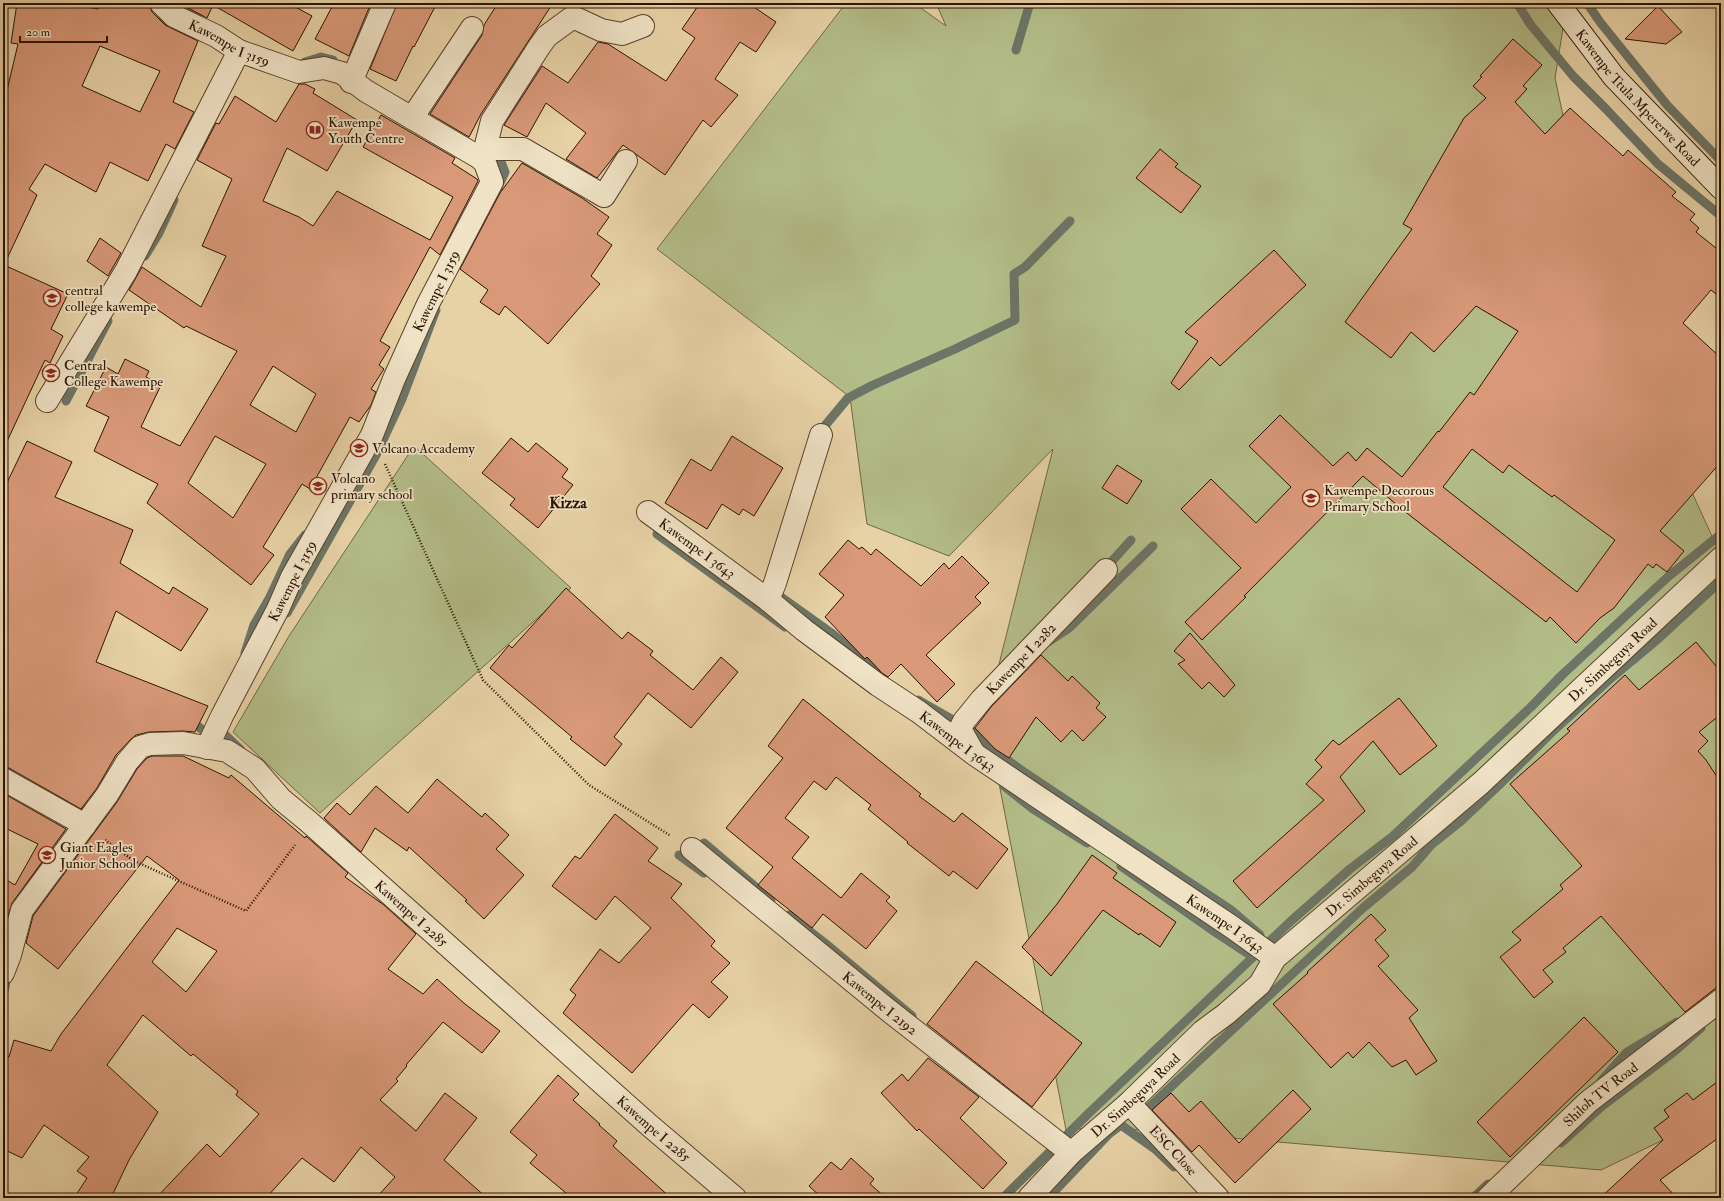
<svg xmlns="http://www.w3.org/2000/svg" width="1724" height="1201" font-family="'IM FELL Double Pica',serif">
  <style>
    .green { fill: #b3bd88; stroke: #6f6844 }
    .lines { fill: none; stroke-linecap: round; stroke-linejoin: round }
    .stream { stroke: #6c7567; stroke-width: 9 }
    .building { fill: #d99979; stroke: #2b1200; fill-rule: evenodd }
    .street-casing { stroke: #5a422a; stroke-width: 24 }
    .secondary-casing { stroke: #2b1200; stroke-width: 24 }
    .path { stroke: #2b1200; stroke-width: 2.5; stroke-dasharray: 1 2; stroke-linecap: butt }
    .street { stroke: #efe2c5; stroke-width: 22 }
    .secondary { stroke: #efe2c5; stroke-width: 22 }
    .labels { text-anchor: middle; stroke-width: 3.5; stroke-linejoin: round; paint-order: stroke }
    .street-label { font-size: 14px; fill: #2b1200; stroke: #efe2c5 }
    .poi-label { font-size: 14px; fill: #2b1200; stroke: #efe2c5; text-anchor: start }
    .quarter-label { font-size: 16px; font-weight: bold; fill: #2b1200; stroke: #efe2c5 }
  </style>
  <rect width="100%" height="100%" fill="#e7d2a6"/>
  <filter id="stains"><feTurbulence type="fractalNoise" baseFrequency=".005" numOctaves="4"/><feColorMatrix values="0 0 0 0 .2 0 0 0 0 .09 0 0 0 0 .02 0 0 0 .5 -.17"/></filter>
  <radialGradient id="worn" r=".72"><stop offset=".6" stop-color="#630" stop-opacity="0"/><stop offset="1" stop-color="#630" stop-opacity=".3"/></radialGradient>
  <g class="green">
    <polygon points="846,3 914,3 946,26 936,3 1567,3 1555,78 1600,290 1721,556 1721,1112 1601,1170 1105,1127 1066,1130 986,716 1053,449 949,556 867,524 850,397 657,249"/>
    <polygon points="414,446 571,588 320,813 233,732 289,636"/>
  </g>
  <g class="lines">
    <g class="stream">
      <polyline points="178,3 198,18"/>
      <polyline points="1517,3 1530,24 1573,76 1606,109 1658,164 1721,216"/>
      <polyline points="1587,3 1600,22 1667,105 1721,161"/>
      <polyline points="569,18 574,3"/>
      <polyline points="153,20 187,34"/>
      <polyline points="1016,50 1030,3"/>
      <polyline points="305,62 321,57 333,60"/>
      <polyline points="492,152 500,159 505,172 498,188"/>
      <polyline points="145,256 159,233 174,200"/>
      <polyline points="66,401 108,321"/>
      <polyline points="818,434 848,398 873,385 955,349 1015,320 1014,274 1025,267 1070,221"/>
      <polyline points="657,534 785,627"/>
      <polyline points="1104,570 1131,540"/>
      <polyline points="778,595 834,635 883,676"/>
      <polyline points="287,613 376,455 402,399 436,310"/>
      <polyline points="1048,642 1069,628 1153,546"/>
      <polyline points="245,653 254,625 270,597 290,554 305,535"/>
      <polyline points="918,700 972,731 995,751 1021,770 1231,910 1260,935"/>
      <polyline points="187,721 192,722 207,733 210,726"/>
      <polyline points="224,726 221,731 241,750"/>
      <polyline points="1004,786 1033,809 1087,843"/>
      <polyline points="59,799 85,811 93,811"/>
      <polyline points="704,843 771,900"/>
      <polyline points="679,855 704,873"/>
      <polyline points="1121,866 1215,932 1253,957"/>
      <polyline points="31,882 47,853"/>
      <polyline points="789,915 826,944 912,1016"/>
      <polyline points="3,931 13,914"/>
      <polyline points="3,995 8,973"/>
      <polyline points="1601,1081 1627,1052 1677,1022"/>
      <polyline points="1146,1110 1363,908 1412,867 1431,845 1461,821 1500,784 1551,733 1610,679 1658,639 1721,581"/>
      <polyline points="1561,1143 1601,1107 1675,1051 1701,1028"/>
      <polyline points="1003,1198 1089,1113 1291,921 1350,869 1393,836 1531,707 1562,675 1632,610 1669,576 1721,534"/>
      <polyline points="1048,1198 1109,1134 1121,1125 1155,1149 1174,1167"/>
      <polyline points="1473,1198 1488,1184"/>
    </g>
  </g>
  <g class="building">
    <path d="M17,3H65L98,9L100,3H149L152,12L165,25L198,41L173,102L194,112L175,149L166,144L148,181L110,162L96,192L45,164L29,189L37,195L4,265L68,294L51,329L63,336L50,363L45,360L3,450V107L18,44L11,43ZM100,46L160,71L140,112L82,86Z"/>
    <polygon points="179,3 288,3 312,16 293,51 213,5 207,18"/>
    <polygon points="334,3 371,3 349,56 315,39"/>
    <polygon points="397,3 437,3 414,47 413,46 396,81 370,69"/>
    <polygon points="498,3 553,3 481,114 469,137 430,114 482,35 484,25"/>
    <polygon points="700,3 748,3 776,22 756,52 740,42 715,79 738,95 711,127 703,120 665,175 623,145 597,178 566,159 586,133 546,103 527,137 504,125 542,66 568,83 598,42 608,44 666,81 695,38 682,29"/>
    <polygon points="1658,6 1682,32 1666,44 1625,39"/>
    <path d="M1513,39L1542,65L1523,86L1527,89L1515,102L1545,134L1570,108L1623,156L1628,150L1676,192L1672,196L1695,214L1690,220L1699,228L1696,232L1721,252V298L1711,290L1683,323L1721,358V462L1660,531L1684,551L1667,572L1656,564L1653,568L1648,564L1614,608L1600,618L1576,643L1550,617L1546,622L1403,510L1363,476L1244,596L1246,597L1202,640L1185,622L1241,568L1181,509L1211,479L1256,523L1291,487L1249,446L1280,415L1333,466L1348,452L1356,461L1367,448L1402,477L1438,431L1439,432L1470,392L1474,395L1518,331L1476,306L1434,352L1411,332L1391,358L1345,322L1412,229L1403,224L1464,118L1486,98L1473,86L1482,77L1480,76ZM1472,449L1503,473L1509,465L1552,497L1554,495L1615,540L1577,592L1443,487Z"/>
    <path d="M299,84H305L315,89L313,93L357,120L327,171L287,148L263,201L299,217L313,226L337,191L430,240L453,197L363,147L381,115L455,158L452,163L477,179L478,181L440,255L430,247L380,341L390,347L379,365L384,369L371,389L376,392L371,405L359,422L350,417L310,489L302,484L263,547L274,555L251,585L147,503L158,484L94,451L109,417L86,406L106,367L118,374L125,359L149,371L146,377L161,385L141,427L180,446L237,351L186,326L184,328L129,290L142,267L201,307L226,256L202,246L232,179L197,160L216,123L219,124L235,96L276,122ZM273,366L316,394L296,432L250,405ZM215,436L266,464L233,518L188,483Z"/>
    <polygon points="1160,149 1178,164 1175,167 1201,186 1181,213 1136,178"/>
    <polygon points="522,163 582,198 609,217 597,234 612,245 591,276 600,284 548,344 505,306 499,315 480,302 488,290 460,269 500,193"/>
    <polygon points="100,238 121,253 108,276 87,261"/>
    <polygon points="1274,250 1306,285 1220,366 1211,357 1179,390 1171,383 1198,341 1185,332"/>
    <polygon points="732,436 783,468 754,516 743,509 739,515 722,504 707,529 665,503 691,459 711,471"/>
    <polygon points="511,438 528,452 536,443 568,469 562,477 573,485 538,528 510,505 515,499 482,473"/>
    <polygon points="27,441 72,462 55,497 133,530 120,563 169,594 173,587 208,609 181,651 116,611 96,662 208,706 195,732 183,731 149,732 136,735 131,739 116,755 97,788 81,809 9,768 3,767 3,491"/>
    <polygon points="1117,465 1142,481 1127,504 1102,488"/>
    <polygon points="848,540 859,549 862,547 871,555 876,549 921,586 944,563 949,569 962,556 989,583 975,597 981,603 926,655 955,684 937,702 901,664 888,677 882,673 867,657 865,659 825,617 844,595 819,574"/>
    <polygon points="566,588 622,639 628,632 653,651 650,655 693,690 721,657 738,672 691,728 648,693 614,737 622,744 605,766 570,739 572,737 490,668 509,645 512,648"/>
    <polygon points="1190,633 1235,685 1224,697 1209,682 1202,689 1178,664 1185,660 1174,651"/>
    <polygon points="1696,642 1721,672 1721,714 1699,732 1708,741 1698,751 1706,760 1721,783 1721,984 1685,1012 1601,916 1563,948 1566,952 1543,970 1553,982 1534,998 1500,957 1521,940 1512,932 1563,889 1560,885 1582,866 1510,784 1570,731 1567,729 1625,675 1639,690"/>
    <polygon points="1041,655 1068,681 1072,676 1100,703 1096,708 1106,717 1083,741 1072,730 1061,742 1036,717 1009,758 995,749 975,728 991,707"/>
    <polygon points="1399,698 1437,746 1400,775 1373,741 1340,777 1365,811 1257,908 1233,881 1324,800 1306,784 1322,767 1315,760 1333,740 1339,745"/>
    <polygon points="803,699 921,794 919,796 954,822 962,813 1008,849 977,889 953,871 949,876 907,843 908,842 868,809 871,805 836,777 826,790 814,781 785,818 809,837 792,858 841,898 861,873 890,897 886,901 897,911 866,949 823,914 812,928 758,885 773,867 726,828 783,758 768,746"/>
    <path d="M152,756H183L229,778L231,775L305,838L306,836L348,873L345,877L384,905L416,934L388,969L423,994L437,979L465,1004L500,1031L482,1053L443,1022L406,1065L407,1066L396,1079L398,1081L380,1100L416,1131L445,1093L477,1118L444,1160L487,1198H376L395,1177L361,1147L334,1182L302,1158L266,1198H156L207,1144L220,1157L259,1114L236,1095L238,1091L193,1054L191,1056L143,1015L107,1065L158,1112L129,1160L111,1198H74L87,1178L77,1171L89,1157L44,1125L22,1158L3,1149V1055L9,1057L14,1040L51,1051L61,1034L179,880L147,856L58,969L26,943L33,916L117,802L137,769L147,758ZM177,928L217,951L186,992L152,962Z"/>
    <polygon points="437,779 482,817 485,813 509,835 496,849 524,875 484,919 465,901 467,900 409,847 407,851 375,828 361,852 324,818 337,803 350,815 376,786 408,813"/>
    <polygon points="3,793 66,829 12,903 5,926 3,924 3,878 15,885 38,844 3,827"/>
    <polygon points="615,814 658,848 648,861 682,884 671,898 715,941 711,946 730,963 711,982 728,997 709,1018 693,1004 632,1073 563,1013 576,995 570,990 600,949 619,963 651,928 615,896 596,920 552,886 575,856 580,859"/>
    <polygon points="1092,855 1117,873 1113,878 1176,922 1160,947 1140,933 1139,935 1103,910 1051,976 1022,947 1057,904"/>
    <polygon points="1371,914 1386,930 1375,940 1389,956 1378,966 1418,1010 1409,1018 1437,1061 1416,1075 1406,1060 1392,1067 1369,1042 1353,1058 1348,1052 1331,1068 1273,1004 1308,973 1307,972"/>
    <polygon points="976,961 1082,1043 1032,1107 927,1024"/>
    <polygon points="1584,1017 1618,1052 1510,1157 1477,1122"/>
    <polygon points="928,1058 979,1097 960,1118 1007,1163 983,1189 919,1129 917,1131 881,1093 902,1074 908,1081"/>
    <polygon points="558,1075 579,1094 573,1100 600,1124 599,1125 617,1141 613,1146 671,1198 572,1198 530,1163 537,1155 510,1132"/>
    <polygon points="1721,1079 1721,1136 1660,1180 1677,1198 1600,1198 1663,1140 1654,1128 1669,1117 1664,1110 1687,1093 1693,1100"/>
    <polygon points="1293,1090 1311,1109 1235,1183 1199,1145 1192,1152 1152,1110 1171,1093 1189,1112 1201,1101 1239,1143"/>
    <polygon points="851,1158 874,1179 870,1184 886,1198 822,1198 809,1186 831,1162 841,1170"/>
  </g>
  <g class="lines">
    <defs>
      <g id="street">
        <path id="s1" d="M161,3L174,16L216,36L239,51L299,72L324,68L342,73L366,91L480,158L485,163L492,182L428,304L394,379L372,435L292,577L278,609L222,716L207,748"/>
        <polyline points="351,82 385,3"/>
        <polyline points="412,118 472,28"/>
        <polyline points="485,149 523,149 604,196 626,161"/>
        <polyline points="480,158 485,149 492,121 539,47 547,36 573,17 601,30 622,34 643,26"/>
        <polyline points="47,401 126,271 239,51"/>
        <path id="s2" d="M648,512L768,600L804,630L878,685L919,712L974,754L1232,927L1275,958"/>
        <polyline points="768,600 775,583 821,435"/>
        <path id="s3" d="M973,752L960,729L964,721L982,699L1106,570"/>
        <polyline points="3,779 85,825"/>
        <path id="s4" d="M692,849L888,1010L1071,1153"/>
        <path id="s5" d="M3,973L10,955L22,910L107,795L127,762L140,747L150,744L183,743L227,751L255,769L281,799L309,822L649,1125L735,1198"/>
        <path id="s6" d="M1129,1103L1218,1198"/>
        <path id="s7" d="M1029,1198L1071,1153L1129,1103L1203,1031L1226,1014L1260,984L1275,958L1481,783L1721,558"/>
        <path id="s8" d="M1488,1198L1588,1102L1721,1000"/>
      </g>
      <g id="secondary">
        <path id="s9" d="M1558,3L1614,77L1721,188"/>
      </g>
    </defs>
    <use href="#street" class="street-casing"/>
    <use href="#secondary" class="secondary-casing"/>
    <g class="path">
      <polyline points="385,464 483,680 589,785 671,836"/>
      <polyline points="105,840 134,861 246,911 295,845"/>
    </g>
    <use href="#street" class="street"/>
    <use href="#secondary" class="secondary"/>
  </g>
  <defs>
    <symbol id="library-ring" viewBox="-11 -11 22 22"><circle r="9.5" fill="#efe2c5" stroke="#8f2418" stroke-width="1.5"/><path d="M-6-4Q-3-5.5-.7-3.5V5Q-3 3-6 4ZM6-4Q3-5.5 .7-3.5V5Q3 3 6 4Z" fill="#8f2418"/></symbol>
    <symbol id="school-ring" viewBox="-11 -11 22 22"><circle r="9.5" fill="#efe2c5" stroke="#8f2418" stroke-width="1.5"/><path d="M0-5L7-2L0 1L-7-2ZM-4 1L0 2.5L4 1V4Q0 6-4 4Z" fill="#8f2418"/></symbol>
  </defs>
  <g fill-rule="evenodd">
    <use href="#library-ring" x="305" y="120" width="20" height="20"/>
    <use href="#school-ring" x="42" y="288" width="20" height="20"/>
    <use href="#school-ring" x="41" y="363" width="20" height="20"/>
    <use href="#school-ring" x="349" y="438" width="20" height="20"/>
    <use href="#school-ring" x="308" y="476" width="20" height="20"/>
    <use href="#school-ring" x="1301" y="488" width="20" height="20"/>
    <use href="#school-ring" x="37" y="845" width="20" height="20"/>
  </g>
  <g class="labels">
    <g class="street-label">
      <text dy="5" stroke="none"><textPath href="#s1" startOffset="80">Kawempe I 3159</textPath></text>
      <text dy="5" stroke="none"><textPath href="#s9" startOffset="124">Kawempe Ttula Mpererwe Road</textPath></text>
      <text transform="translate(436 291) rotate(-64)" y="5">Kawempe I 3159</text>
      <text dy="5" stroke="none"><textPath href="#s2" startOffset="61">Kawempe I 3643</textPath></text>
      <text transform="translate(292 581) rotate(-63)" y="5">Kawempe I 3159</text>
      <text dy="5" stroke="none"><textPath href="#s3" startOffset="120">Kawempe I 2282</textPath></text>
      <text dy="5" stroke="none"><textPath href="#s7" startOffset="796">Dr. Simbeguya Road</textPath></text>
      <text dy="5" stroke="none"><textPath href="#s2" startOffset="385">Kawempe I 3643</textPath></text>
      <text dy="5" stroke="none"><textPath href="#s7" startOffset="472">Dr. Simbeguya Road</textPath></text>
      <text dy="5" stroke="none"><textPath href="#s5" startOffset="602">Kawempe I 2285</textPath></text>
      <text dy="5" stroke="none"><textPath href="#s2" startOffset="709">Kawempe I 3643</textPath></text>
      <text dy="5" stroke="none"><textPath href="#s4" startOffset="243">Kawempe I 2192</textPath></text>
      <text dy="5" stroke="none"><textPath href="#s7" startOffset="148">Dr. Simbeguya Road</textPath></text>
      <text dy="5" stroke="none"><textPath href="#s8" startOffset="153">Shiloh TV Road</textPath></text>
      <text dy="5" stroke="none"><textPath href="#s5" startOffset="926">Kawempe I 2285</textPath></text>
      <text dy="5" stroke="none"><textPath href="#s6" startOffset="65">ESC Close</textPath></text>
    </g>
    <g class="poi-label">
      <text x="328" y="127">Kawempe<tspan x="328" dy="16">Youth Centre</tspan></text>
      <text x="65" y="295">central<tspan x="65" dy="16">college kawempe</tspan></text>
      <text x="64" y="370">Central<tspan x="64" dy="16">College Kawempe</tspan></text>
      <text x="372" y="453">Volcano Accademy</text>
      <text x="331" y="483">Volcano<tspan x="331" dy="16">primary school</tspan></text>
      <text x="1324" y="495">Kawempe Decorous<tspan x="1324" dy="16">Primary School</tspan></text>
      <text x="60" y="852">Giant Eagles<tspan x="60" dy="16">Junior School</tspan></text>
    </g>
    <g class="quarter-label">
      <text x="568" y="508">Kizza</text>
    </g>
  </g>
  <rect width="1724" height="1201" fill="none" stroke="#e7d2a6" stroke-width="16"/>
  <rect x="4" y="4" width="1716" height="1193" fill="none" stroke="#2b1200" stroke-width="2"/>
  <rect x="8" y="8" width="1708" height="1185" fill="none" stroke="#2b1200"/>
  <path d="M20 36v6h87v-6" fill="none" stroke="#2b1200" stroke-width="2"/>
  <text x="26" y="36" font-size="12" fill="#2b1200" stroke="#efe2c5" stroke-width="3" paint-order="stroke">20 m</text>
  <rect width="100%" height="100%" filter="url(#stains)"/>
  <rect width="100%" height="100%" fill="url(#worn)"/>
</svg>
